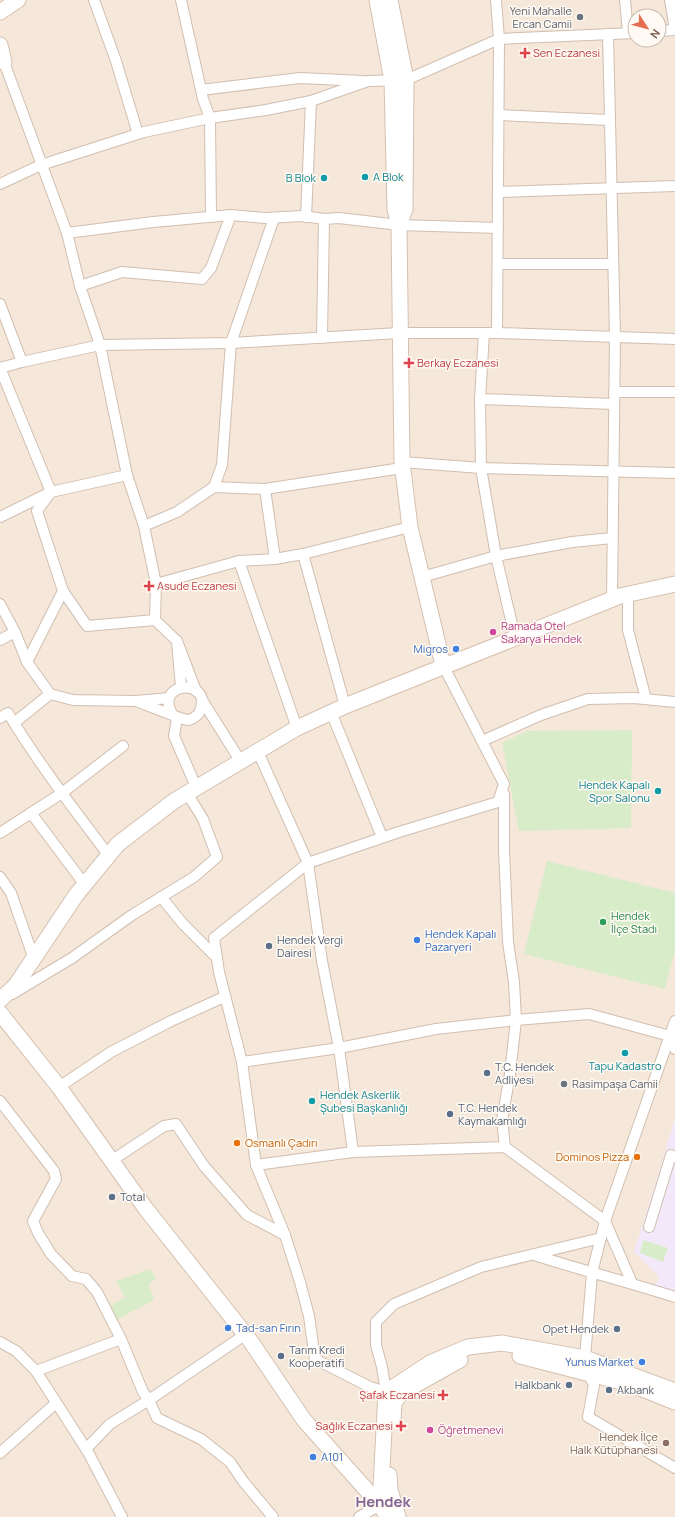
<svg xmlns="http://www.w3.org/2000/svg" width="675" height="1517" font-family="Manrope,sans-serif">
  <style>
    .residential { fill: #f5e8da; fill-rule: evenodd }
    .education { fill: #f3e8fa }
    .green { fill: #d8ecc9 }
    .lines { fill: none; stroke-linecap: round; stroke-linejoin: round }
    .street-casing { stroke: #d1beb0; stroke-width: 12 }
    .secondary-casing { stroke: #d6c0b0; stroke-width: 17 }
    .street { stroke: #fff; stroke-width: 10 }
    .secondary { stroke: #fff; stroke-width: 15 }
    .worship-dot { fill: #6b7280; stroke: #fffaf3; stroke-width: 1.5 }
    .health-dot { fill: #e0444e; stroke: #fffaf3; stroke-width: 1.5 }
    .culture-dot { fill: #0f9aa8; stroke: #fffaf3; stroke-width: 1.5 }
    .hotel-dot { fill: #d1479c; stroke: #fffaf3; stroke-width: 1.5 }
    .shop-dot { fill: #3f7fe0; stroke: #fffaf3; stroke-width: 1.5 }
    .leisure-dot { fill: #2e9e5b; stroke: #fffaf3; stroke-width: 1.5 }
    .service-dot { fill: #5c6f8a; stroke: #fffaf3; stroke-width: 1.5 }
    .food-dot { fill: #e8710a; stroke: #fffaf3; stroke-width: 1.5 }
    .education-dot { fill: #8d6e63; stroke: #fffaf3; stroke-width: 1.5 }
    .labels { text-anchor: middle; stroke-width: 3; stroke-linejoin: round; paint-order: stroke }
    .worship-label { font-size: 11px; fill: #5b616d; stroke: #fffaf3; text-anchor: end }
    .health-label { font-size: 11px; fill: #be3a42; stroke: #fffaf3; text-anchor: start }
    .culture-label { font-size: 11px; fill: #0d838f; stroke: #fffaf3; text-anchor: start }
    .hotel-label { font-size: 11px; fill: #b23c85; stroke: #fffaf3; text-anchor: start }
    .shop-label { font-size: 11px; fill: #366cbe; stroke: #fffaf3; text-anchor: start }
    .leisure-label { font-size: 11px; fill: #27864d; stroke: #fffaf3; text-anchor: start }
    .service-label { font-size: 11px; fill: #4e5e75; stroke: #fffaf3; text-anchor: start }
    .food-label { font-size: 11px; fill: #c56008; stroke: #fffaf3; text-anchor: start }
    .education-label { font-size: 11px; fill: #785e54; stroke: #fffaf3; text-anchor: end }
    .district-label { font-size: 15px; font-weight: bold; fill: #846695; stroke: #fffaf3 }
  </style>
  <rect width="100%" height="100%" fill="#fdf6ec"/>
  <path class="residential" d="M0,0H675V1517H0ZM635,16H659V40H635Z"/>
  <polygon class="education" points="675,1119 675,1297 654,1290 659,1277 634,1252"/>
  <g class="green">
    <polygon points="632,730 631,828 519,831 502,743 527,731"/>
    <polygon points="547,861 675,893 675,951 665,989 524,954"/>
    <polygon points="643,1240 668,1248 663,1262 640,1253"/>
    <polygon points="150,1269 156,1278 149,1284 154,1300 116,1320 109,1307 125,1297 116,1281"/>
  </g>
  <g class="lines">
    <defs>
      <g id="street">
        <polyline points="94,0 116,61 138,134"/>
        <polyline points="181,0 203,99 210,118 211,217"/>
        <polyline points="496,0 499,39 497,333"/>
        <polyline points="625,0 628,33"/>
        <polyline points="670,0 675,30"/>
        <polyline points="659,31 675,30"/>
        <polyline points="608,34 615,337 612,599"/>
        <polyline points="4,62 67,233"/>
        <polyline points="201,90 300,78 363,81"/>
        <polyline points="499,115 610,120"/>
        <polyline points="0,184 41,165 144,132 210,118 266,110 311,101 368,81 406,80 499,39 635,33"/>
        <polyline points="499,192 675,186"/>
        <polyline points="306,217 311,101"/>
        <polyline points="498,264 613,264"/>
        <polyline points="80,286 122,272 202,279 211,268 231,215"/>
        <polyline points="0,304 22,362 0,368"/>
        <polyline points="484,333 480,399 481,468 496,556 515,637"/>
        <polyline points="322,338 324,219"/>
        <polyline points="22,362 100,345 80,286 67,233 153,222 231,215 265,218 303,216 324,219 339,218 399,225 498,228"/>
        <polyline points="0,368 51,492 37,511 63,591 27,662"/>
        <polyline points="614,392 675,392"/>
        <polyline points="480,399 614,404"/>
        <polyline points="402,462 481,468 675,473"/>
        <polyline points="214,487 222,465 231,343 274,218"/>
        <polyline points="0,517 51,492 127,475"/>
        <polyline points="144,526 177,512 214,487 265,489"/>
        <polyline points="303,554 345,706"/>
        <polyline points="275,559 265,489 402,468"/>
        <polyline points="422,577 496,556 572,542 612,538"/>
        <polyline points="156,584 239,561"/>
        <polyline points="63,591 87,626 155,620"/>
        <polyline points="628,594 628,630 646,699"/>
        <polyline points="0,604 15,632 27,662 50,694"/>
        <polyline points="0,640 15,632"/>
        <polyline points="177,641 155,620 156,584 144,526 127,475 100,345 231,343 399,333 497,333 675,339"/>
        <polyline points="181,687 177,641 196,691"/>
        <path d="M169,698L136,701C144,704 183,720 188,720C194,719 200,714 201,708C210,678 154,682 172,714"/>
        <polyline points="202,700 241,762"/>
        <polyline points="331,712 382,837"/>
        <path d="M0,718L8,713C38,763 74,809 109,856"/>
        <polyline points="177,718 174,736 197,789"/>
        <polyline points="14,723 50,694 73,700 136,701"/>
        <polyline points="297,728 239,561 275,559 303,554 410,527"/>
        <polyline points="482,741 541,715 588,699 634,698 675,702"/>
        <polyline points="31,813 85,885"/>
        <polyline points="0,833 62,793 123,746"/>
        <polyline points="0,877 11,893 34,959"/>
        <polyline points="161,897 183,924 217,958"/>
        <polyline points="12,994 72,958 132,915 194,877 217,857 203,819 187,793"/>
        <polyline points="675,1021 605,1221 592,1273 585,1358 587,1372 594,1385 588,1417 675,1468"/>
        <polyline points="242,1062 339,1048 436,1029 516,1020 514,982 508,942 504,850 504,794"/>
        <polyline points="59,1087 111,1052 171,1021 224,997"/>
        <polyline points="0,1101 54,1171 56,1179 33,1221 38,1233 51,1254 72,1276 86,1279 97,1292 121,1339 143,1392 149,1400 246,1334"/>
        <polyline points="505,1147 502,1120 510,1074 516,1020 589,1014 670,1036 675,1049"/>
        <polyline points="353,1152 505,1147 605,1221 632,1283"/>
        <polyline points="111,1161 164,1126 176,1124 204,1166 247,1215 285,1235"/>
        <polyline points="256,1165 353,1152 339,1048 322,961 308,863 258,752"/>
        <polyline points="649,1227 671,1155 675,1157"/>
        <path d="M534,1255C581,1270 628,1282 675,1297"/>
        <polyline points="0,1342 16,1351 36,1371 88,1452 122,1517"/>
        <polyline points="36,1371 121,1339"/>
        <polyline points="386,1392 382,1367 376,1345 376,1322 394,1304 481,1267 601,1238"/>
        <polyline points="391,1393 370,1387 315,1359 309,1316 300,1282 285,1235 256,1165 242,1062 219,972 214,938 308,863 399,832 498,802 504,784 443,665"/>
        <polyline points="86,1449 110,1424 149,1400 157,1418 201,1439 230,1462 243,1481 273,1517"/>
        <polyline points="0,1453 56,1403"/>
        <polyline points="359,1517 380,1505"/>
      </g>
      <g id="secondary">
        <polyline points="377,0 392,81 395,209 399,225 402,462 410,527 443,665"/>
        <polyline points="390,0 406,80 405,209 399,225"/>
        <polyline points="0,12 18,0"/>
        <polyline points="0,45 4,62 0,54"/>
        <polyline points="0,1000 16,985 76,895 118,844 174,801 297,728 345,706 620,596 675,584"/>
        <polyline points="0,1013 59,1087 146,1209 249,1339 304,1420 380,1505 388,1517"/>
        <polyline points="520,1356 633,1385 675,1402"/>
        <polyline points="393,1420 394,1403 401,1393 460,1360"/>
        <polyline points="389,1475 390,1490 398,1517"/>
        <polyline points="380,1505 386,1392 430,1363 468,1347 502,1343 585,1358 675,1391"/>
      </g>
    </defs>
    <use href="#street" class="street-casing"/>
    <use href="#secondary" class="secondary-casing"/>
    <use href="#street" class="street"/>
    <use href="#secondary" class="secondary"/>
  </g>
  <g class="worship-dot">
    <circle cx="580" cy="17" r="4"/>
    <circle cx="564" cy="1084" r="4"/>
  </g>
  <g class="health-dot">
    <path d="M523 47h4v4h4v4h-4v4h-4v-4h-4v-4h4z"/>
    <path d="M407 357h4v4h4v4h-4v4h-4v-4h-4v-4h4z"/>
    <path d="M147 580h4v4h4v4h-4v4h-4v-4h-4v-4h4z"/>
    <path d="M441 1389h4v4h4v4h-4v4h-4v-4h-4v-4h4z"/>
    <path d="M399 1420h4v4h4v4h-4v4h-4v-4h-4v-4h4z"/>
  </g>
  <g class="culture-dot">
    <circle cx="365" cy="177" r="4"/>
    <circle cx="324" cy="178" r="4"/>
    <circle cx="658" cy="791" r="4"/>
    <circle cx="625" cy="1053" r="4"/>
    <circle cx="312" cy="1101" r="4"/>
  </g>
  <g class="hotel-dot">
    <circle cx="493" cy="632" r="4"/>
    <circle cx="430" cy="1430" r="4"/>
  </g>
  <g class="shop-dot">
    <circle cx="456" cy="649" r="4"/>
    <circle cx="417" cy="940" r="4"/>
    <circle cx="228" cy="1328" r="4"/>
    <circle cx="642" cy="1362" r="4"/>
    <circle cx="313" cy="1457" r="4"/>
  </g>
  <circle class="leisure-dot" cx="603" cy="922" r="4"/>
  <g class="service-dot">
    <circle cx="269" cy="946" r="4"/>
    <circle cx="487" cy="1073" r="4"/>
    <circle cx="450" cy="1114" r="4"/>
    <circle cx="112" cy="1197" r="4"/>
    <circle cx="617" cy="1329" r="4"/>
    <circle cx="281" cy="1356" r="4"/>
    <circle cx="569" cy="1385" r="4"/>
    <circle cx="609" cy="1390" r="4"/>
  </g>
  <g class="food-dot">
    <circle cx="237" cy="1143" r="4"/>
    <circle cx="637" cy="1157" r="4"/>
  </g>
  <circle class="education-dot" cx="666" cy="1443" r="4"/>
  <g class="labels">
    <g class="worship-label">
      <text x="572" y="15">Yeni Mahalle<tspan x="572" dy="13">Ercan Camii</tspan></text>
      <text x="572" y="1088" text-anchor="start">Rasimpaşa Camii</text>
    </g>
    <g class="health-label">
      <text x="533" y="57">Sen Eczanesi</text>
      <text x="417" y="367">Berkay Eczanesi</text>
      <text x="157" y="590">Asude Eczanesi</text>
      <text x="435" y="1399" text-anchor="end">Şafak Eczanesi</text>
      <text x="393" y="1430" text-anchor="end">Sağlık Eczanesi</text>
    </g>
    <g class="culture-label">
      <text x="373" y="181">A Blok</text>
      <text x="316" y="182" text-anchor="end">B Blok</text>
      <text x="650" y="789" text-anchor="end">Hendek Kapalı<tspan x="650" dy="13">Spor Salonu</tspan></text>
      <text x="625" y="1070" text-anchor="middle">Tapu Kadastro</text>
      <text x="320" y="1099">Hendek Askerlik<tspan x="320" dy="13">Şubesi Başkanlığı</tspan></text>
    </g>
    <g class="hotel-label">
      <text x="501" y="630">Ramada Otel<tspan x="501" dy="13">Sakarya Hendek</tspan></text>
      <text x="438" y="1434">Öğretmenevi</text>
    </g>
    <g class="shop-label">
      <text x="448" y="653" text-anchor="end">Migros</text>
      <text x="425" y="938">Hendek Kapalı<tspan x="425" dy="13">Pazaryeri</tspan></text>
      <text x="236" y="1332">Tad-san Fırın</text>
      <text x="634" y="1366" text-anchor="end">Yunus Market</text>
      <text x="321" y="1461">A101</text>
    </g>
    <g class="leisure-label">
      <text x="611" y="920">Hendek<tspan x="611" dy="13">İlçe Stadı</tspan></text>
    </g>
    <g class="service-label">
      <text x="277" y="944">Hendek Vergi<tspan x="277" dy="13">Dairesi</tspan></text>
      <text x="495" y="1071">T.C. Hendek<tspan x="495" dy="13">Adliyesi</tspan></text>
      <text x="458" y="1112">T.C. Hendek<tspan x="458" dy="13">Kaymakamlığı</tspan></text>
      <text x="120" y="1201">Total</text>
      <text x="609" y="1333" text-anchor="end">Opet Hendek</text>
      <text x="289" y="1354">Tarım Kredi<tspan x="289" dy="13">Kooperatifi</tspan></text>
      <text x="561" y="1389" text-anchor="end">Halkbank</text>
      <text x="617" y="1394">Akbank</text>
    </g>
    <g class="food-label">
      <text x="245" y="1147">Osmanlı Çadırı</text>
      <text x="629" y="1161" text-anchor="end">Dominos Pizza</text>
    </g>
    <g class="education-label">
      <text x="658" y="1441">Hendek İlçe<tspan x="658" dy="13">Halk Kütüphanesi</tspan></text>
    </g>
    <g class="district-label">
      <text x="383" y="1507">Hendek</text>
    </g>
  </g>
  <g transform="translate(647 28) rotate(126)"><circle r="19" fill="#fffaf3" stroke="#cabbb1"/>
  <path d="M0-3L7 15L0 10L-7 15Z" fill="#e76f51"/>
  <text y="-6" font-size="11" font-weight="bold" text-anchor="middle" fill="#7a5c4d">N</text>
  </g>
</svg>
